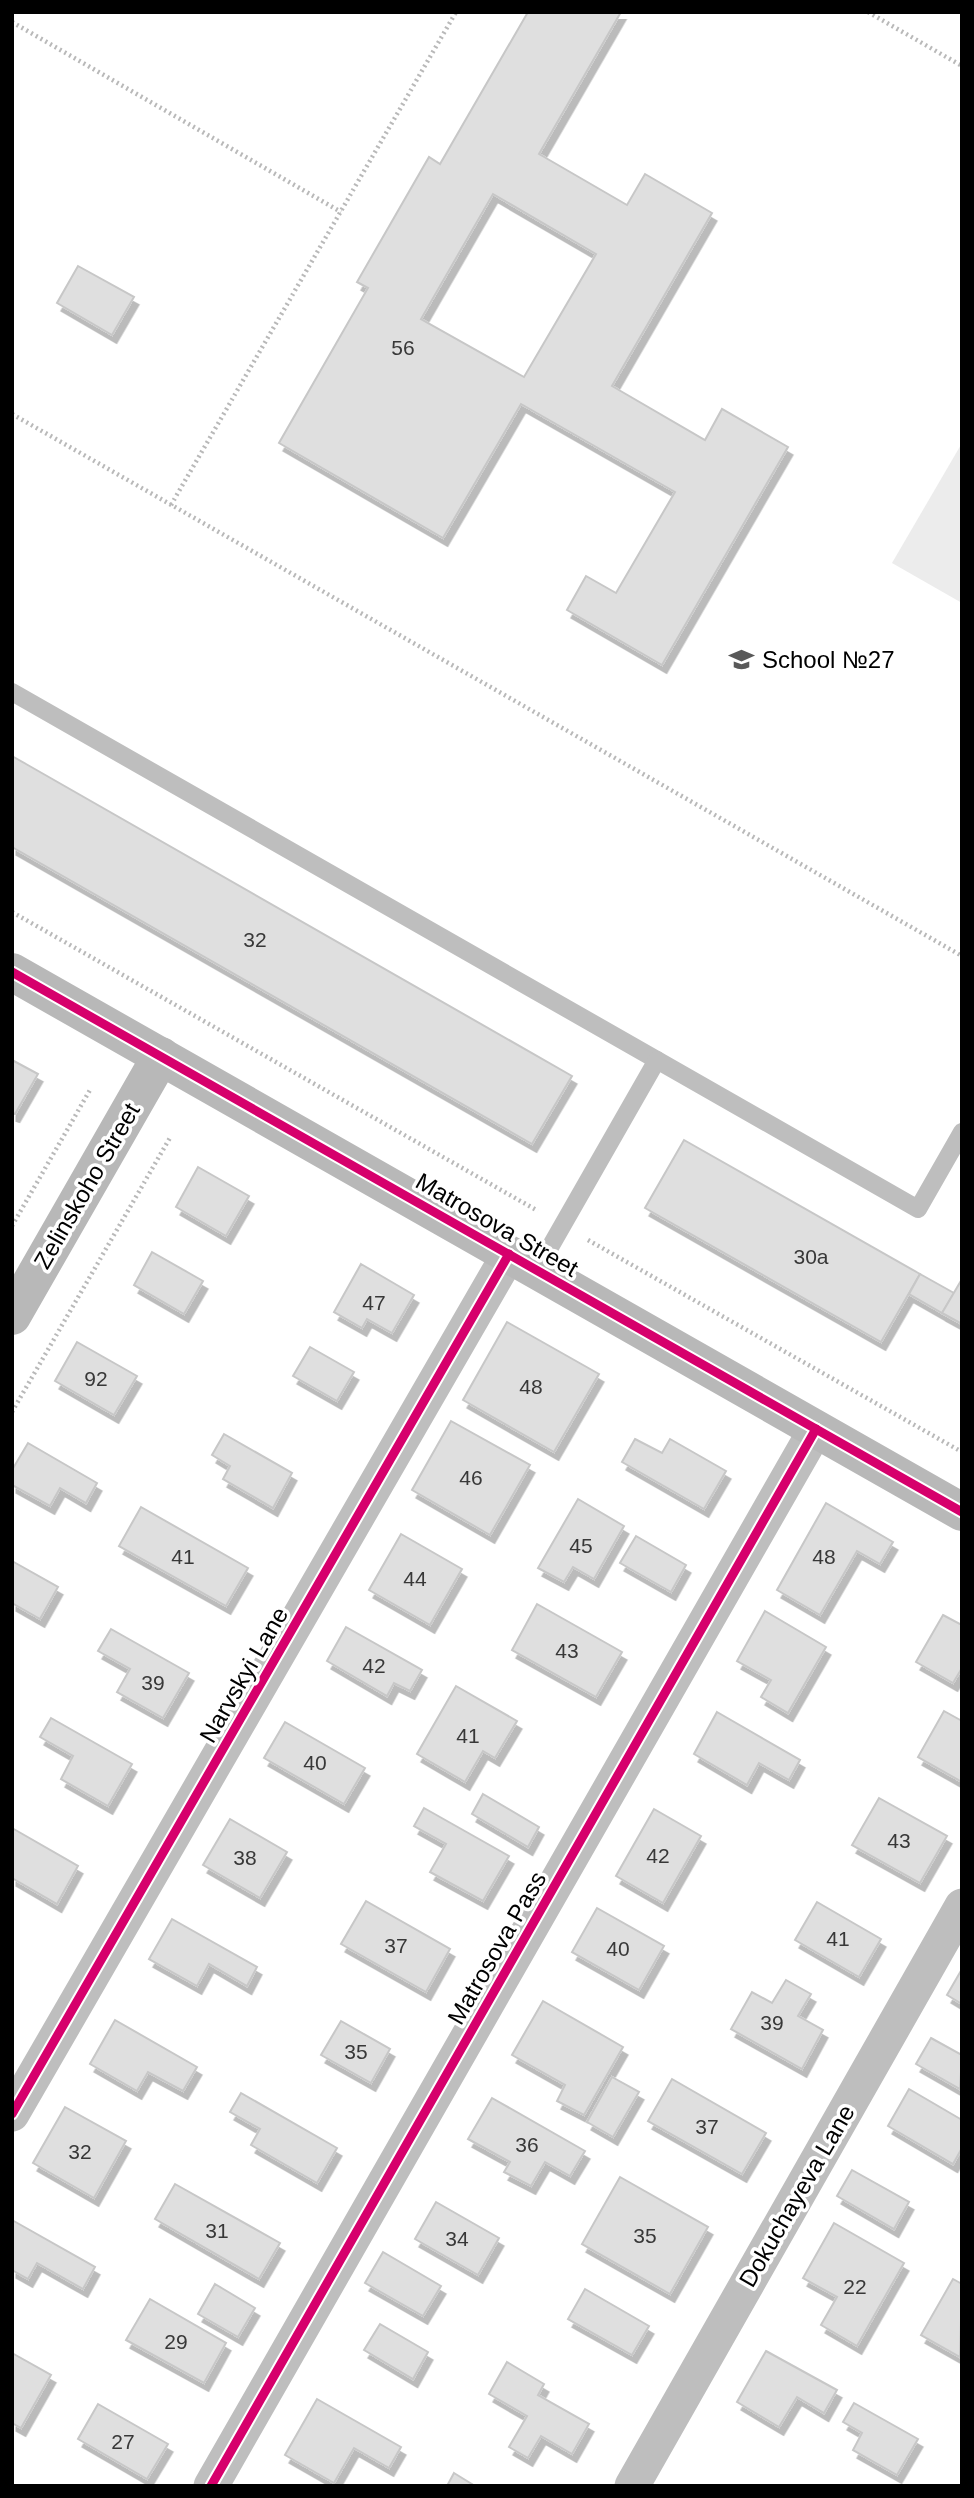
<svg xmlns="http://www.w3.org/2000/svg" width="974" height="2498" font-family="Helvetica,sans-serif">
  <style>
    .green { fill: #ececec }
    .building { fill: #dfdfdf; stroke: #c7c7c7; stroke-width: 2; fill-rule: evenodd; filter: url(#shadow) }
    .lines { fill: none; stroke-linecap: round; stroke-linejoin: round }
    .path { stroke: #b9b9b9; stroke-width: 4.5; stroke-dasharray: 2 3.5; stroke-linecap: butt }
    .lane { stroke: #bebebe; stroke-width: 18 }
    .street { stroke: #bebebe; stroke-width: 35 }
    .secondary { stroke: #b8b8b8; stroke-width: 38 }
    .cycleway-casing { stroke: #fff; stroke-width: 13 }
    .cycleway { stroke: #d6006c; stroke-width: 9 }
    .labels { text-anchor: middle; stroke-width: 7; stroke-linejoin: round; paint-order: stroke }
    .number-label { font-size: 21px; fill: #383838 }
    .poi-label { font-size: 24px; fill: #000; stroke: #fff; text-anchor: start }
    .street-label { font-size: 24px; fill: #000; stroke: #fff }
  </style>
  <defs>
    <filter id="shadow"><feDropShadow dx="4.5" dy="8" stdDeviation="0" flood-color="#0004"/></filter>
  </defs>
  <rect width="100%" height="100%" fill="#fff"/>
  <polygon class="green" points="962,443 962,603 892,563"/>
  <g class="building">
    <path d="M528,12H621L539,154L627,205L645,174L712,213L612,386L705,440L722,409L788,447L662,665L567,610L586,576L616,593L675,492L521,404L443,538L279,443L368,288L357,282L429,157L440,164ZM493,194L596,254L524,377L421,319Z"/>
    <polygon points="78,266 134,297 112,335 57,303"/>
    <polygon points="12,756 572,1076 532,1144 12,847"/>
    <polygon points="12,1060 38,1074 15,1114 12,1113"/>
    <polygon points="684,1140 920,1274 881,1342 645,1208"/>
    <polygon points="198,1167 249,1196 226,1236 176,1207"/>
    <polygon points="152,1252 203,1281 184,1314 134,1285"/>
    <polygon points="361,1264 414,1295 392,1333 367,1319 362,1328 334,1312"/>
    <polygon points="920,1274 954,1293 942,1313 909,1294"/>
    <polygon points="962,1279 962,1324 942,1313"/>
    <polygon points="507,1322 599,1374 554,1452 463,1400"/>
    <polygon points="77,1342 137,1376 114,1415 55,1381"/>
    <polygon points="310,1347 354,1372 337,1401 293,1376"/>
    <polygon points="451,1421 530,1465 490,1535 412,1490"/>
    <polygon points="224,1434 292,1473 273,1508 223,1479 230,1466 212,1455"/>
    <polygon points="635,1439 662,1453 670,1439 726,1471 704,1509 622,1462"/>
    <polygon points="28,1443 97,1483 86,1503 60,1488 50,1506 12,1485 12,1470"/>
    <polygon points="578,1499 624,1526 594,1579 573,1567 564,1582 538,1568"/>
    <polygon points="826,1503 893,1542 880,1564 857,1551 820,1615 777,1590"/>
    <polygon points="141,1507 248,1568 226,1606 119,1546"/>
    <polygon points="401,1534 462,1569 430,1625 369,1590"/>
    <polygon points="636,1536 686,1565 671,1592 620,1563"/>
    <polygon points="12,1561 58,1587 40,1619 12,1603"/>
    <polygon points="537,1604 622,1652 596,1697 512,1650"/>
    <polygon points="765,1611 826,1647 788,1713 761,1697 771,1680 737,1661"/>
    <polygon points="943,1615 962,1625 962,1668 953,1683 916,1662"/>
    <polygon points="346,1627 422,1670 410,1691 394,1683 387,1696 327,1661"/>
    <polygon points="111,1629 189,1673 163,1718 117,1692 130,1669 98,1651"/>
    <polygon points="456,1686 517,1721 495,1758 483,1751 465,1782 417,1754"/>
    <polygon points="944,1711 962,1721 962,1782 918,1757"/>
    <polygon points="717,1712 800,1760 789,1780 759,1763 747,1785 694,1754"/>
    <polygon points="51,1718 132,1764 108,1806 61,1779 73,1756 40,1737"/>
    <polygon points="285,1722 365,1768 344,1804 264,1758"/>
    <polygon points="483,1794 539,1827 528,1847 472,1814"/>
    <polygon points="879,1798 947,1836 920,1883 852,1845"/>
    <polygon points="424,1808 509,1856 483,1901 430,1872 446,1844 414,1826"/>
    <polygon points="654,1809 701,1836 663,1903 616,1876"/>
    <polygon points="230,1819 287,1852 260,1898 203,1865"/>
    <polygon points="12,1828 78,1866 57,1904 12,1878"/>
    <polygon points="366,1901 450,1949 426,1992 341,1944"/>
    <polygon points="817,1902 881,1939 859,1977 795,1940"/>
    <polygon points="597,1908 664,1946 639,1990 572,1952"/>
    <polygon points="172,1919 257,1967 247,1986 209,1964 197,1986 149,1959"/>
    <polygon points="962,1969 962,2004 947,1995"/>
    <polygon points="786,1980 811,1994 798,2016 823,2030 802,2069 731,2029 752,1992 772,2003"/>
    <polygon points="543,2001 623,2047 584,2115 557,2101 565,2085 512,2055"/>
    <polygon points="115,2020 197,2067 183,2091 148,2072 137,2091 90,2064"/>
    <polygon points="341,2021 390,2049 371,2083 321,2055"/>
    <polygon points="931,2038 962,2055 960,2089 916,2064"/>
    <polygon points="612,2077 639,2092 613,2137 587,2122"/>
    <polygon points="672,2079 766,2133 742,2174 648,2121"/>
    <polygon points="909,2089 962,2120 962,2148 953,2164 888,2126"/>
    <polygon points="241,2093 337,2148 317,2183 251,2145 260,2129 230,2112"/>
    <polygon points="492,2098 585,2151 570,2176 545,2162 531,2186 504,2172 510,2162 468,2139"/>
    <polygon points="65,2107 126,2141 94,2198 33,2163"/>
    <polygon points="852,2170 909,2202 894,2229 837,2196"/>
    <polygon points="620,2177 708,2227 670,2294 582,2244"/>
    <polygon points="175,2184 280,2243 259,2279 155,2219"/>
    <polygon points="436,2202 499,2238 478,2275 415,2239"/>
    <polygon points="12,2220 95,2267 83,2289 37,2263 28,2279 12,2270"/>
    <polygon points="834,2223 904,2263 857,2346 821,2325 837,2297 803,2278"/>
    <polygon points="383,2252 441,2286 423,2316 365,2283"/>
    <polygon points="953,2279 962,2284 960,2357 921,2335"/>
    <polygon points="215,2284 255,2308 238,2337 198,2314"/>
    <polygon points="585,2289 649,2326 632,2355 568,2319"/>
    <polygon points="150,2299 226,2343 204,2383 126,2340"/>
    <polygon points="380,2324 428,2352 413,2379 364,2350"/>
    <polygon points="766,2351 837,2390 824,2413 797,2397 779,2427 737,2402"/>
    <polygon points="12,2353 51,2375 21,2428 12,2423"/>
    <polygon points="507,2362 544,2384 538,2395 589,2424 572,2454 541,2436 528,2458 509,2447 527,2416 489,2394"/>
    <polygon points="317,2399 401,2447 389,2468 354,2448 334,2483 285,2455"/>
    <polygon points="854,2403 918,2439 897,2475 853,2450 862,2433 843,2422"/>
    <polygon points="98,2404 168,2444 147,2479 78,2439"/>
    <polygon points="454,2473 475,2486 447,2486"/>
  </g>
  <g class="lines">
    <g class="path">
      <polyline points="868,12 962,66"/>
      <polyline points="12,22 341,212"/>
      <polyline points="12,414 962,956"/>
      <polyline points="171,505 456,12"/>
      <polyline points="12,912 538,1211"/>
      <polyline points="12,1226 90,1090"/>
      <polyline points="588,1240 962,1452"/>
      <polyline points="12,1412 171,1136"/>
    </g>
    <g class="lane">
      <polyline points="12,692 918,1209 962,1132"/>
      <polyline points="537,1270 657,1060"/>
    </g>
    <g class="street">
      <polyline points="12,2114 509,1254"/>
      <polyline points="211,2486 816,1429"/>
      <polyline points="632,2486 962,1906"/>
    </g>
    <g class="secondary">
      <polyline points="12,972 962,1512"/>
      <polyline points="12,1316 161,1056"/>
    </g>
    <defs>
      <g id="cycleway">
        <polyline points="12,972 962,1512"/>
        <polyline points="12,2114 509,1254"/>
        <polyline points="211,2486 816,1429"/>
      </g>
    </defs>
    <use href="#cycleway" class="cycleway-casing"/>
    <use href="#cycleway" class="cycleway"/>
  </g>
  <defs>
    <symbol id="school-bare" viewBox="-9 -9 18 18"><path d="M0-5L7-2L0 1L-7-2ZM-4 1L0 2.5L4 1V4Q0 6-4 4Z" fill="#595959" stroke="#fff" stroke-width="2.5" paint-order="stroke"/></symbol>
  </defs>
  <g fill-rule="evenodd">
    <use href="#school-bare" x="724" y="642" width="35" height="35"/>
  </g>
  <g class="labels">
    <g class="number-label">
      <text x="403" y="355">56</text>
      <text x="255" y="947">32</text>
      <text x="811" y="1264">30а</text>
      <text x="374" y="1310">47</text>
      <text x="96" y="1386">92</text>
      <text x="531" y="1394">48</text>
      <text x="471" y="1485">46</text>
      <text x="581" y="1553">45</text>
      <text x="183" y="1564">41</text>
      <text x="824" y="1564">48</text>
      <text x="415" y="1586">44</text>
      <text x="567" y="1658">43</text>
      <text x="374" y="1673">42</text>
      <text x="153" y="1690">39</text>
      <text x="468" y="1743">41</text>
      <text x="315" y="1770">40</text>
      <text x="899" y="1848">43</text>
      <text x="658" y="1863">42</text>
      <text x="245" y="1865">38</text>
      <text x="838" y="1946">41</text>
      <text x="396" y="1953">37</text>
      <text x="618" y="1956">40</text>
      <text x="772" y="2030">39</text>
      <text x="356" y="2059">35</text>
      <text x="707" y="2134">37</text>
      <text x="527" y="2152">36</text>
      <text x="80" y="2159">32</text>
      <text x="217" y="2238">31</text>
      <text x="645" y="2243">35</text>
      <text x="457" y="2246">34</text>
      <text x="855" y="2294">22</text>
      <text x="176" y="2349">29</text>
      <text x="123" y="2449">27</text>
    </g>
    <g class="poi-label">
      <text x="762" y="668">School №27</text>
    </g>
    <g class="street-label">
      <text transform="translate(87 1186) rotate(-60)" y="8">Zelinskoho Street</text>
      <text transform="translate(497 1225) rotate(30)" y="8">Matrosova Street</text>
      <text transform="translate(244 1675) rotate(-60)" y="8">Narvskyi Lane</text>
      <text transform="translate(497 1948) rotate(-60)" y="8">Matrosova Pass</text>
      <text transform="translate(797 2196) rotate(-60)" y="8">Dokuchayeva Lane</text>
    </g>
  </g>
  <rect width="974" height="2498" fill="none" stroke="#000000" stroke-width="28"/>
</svg>
